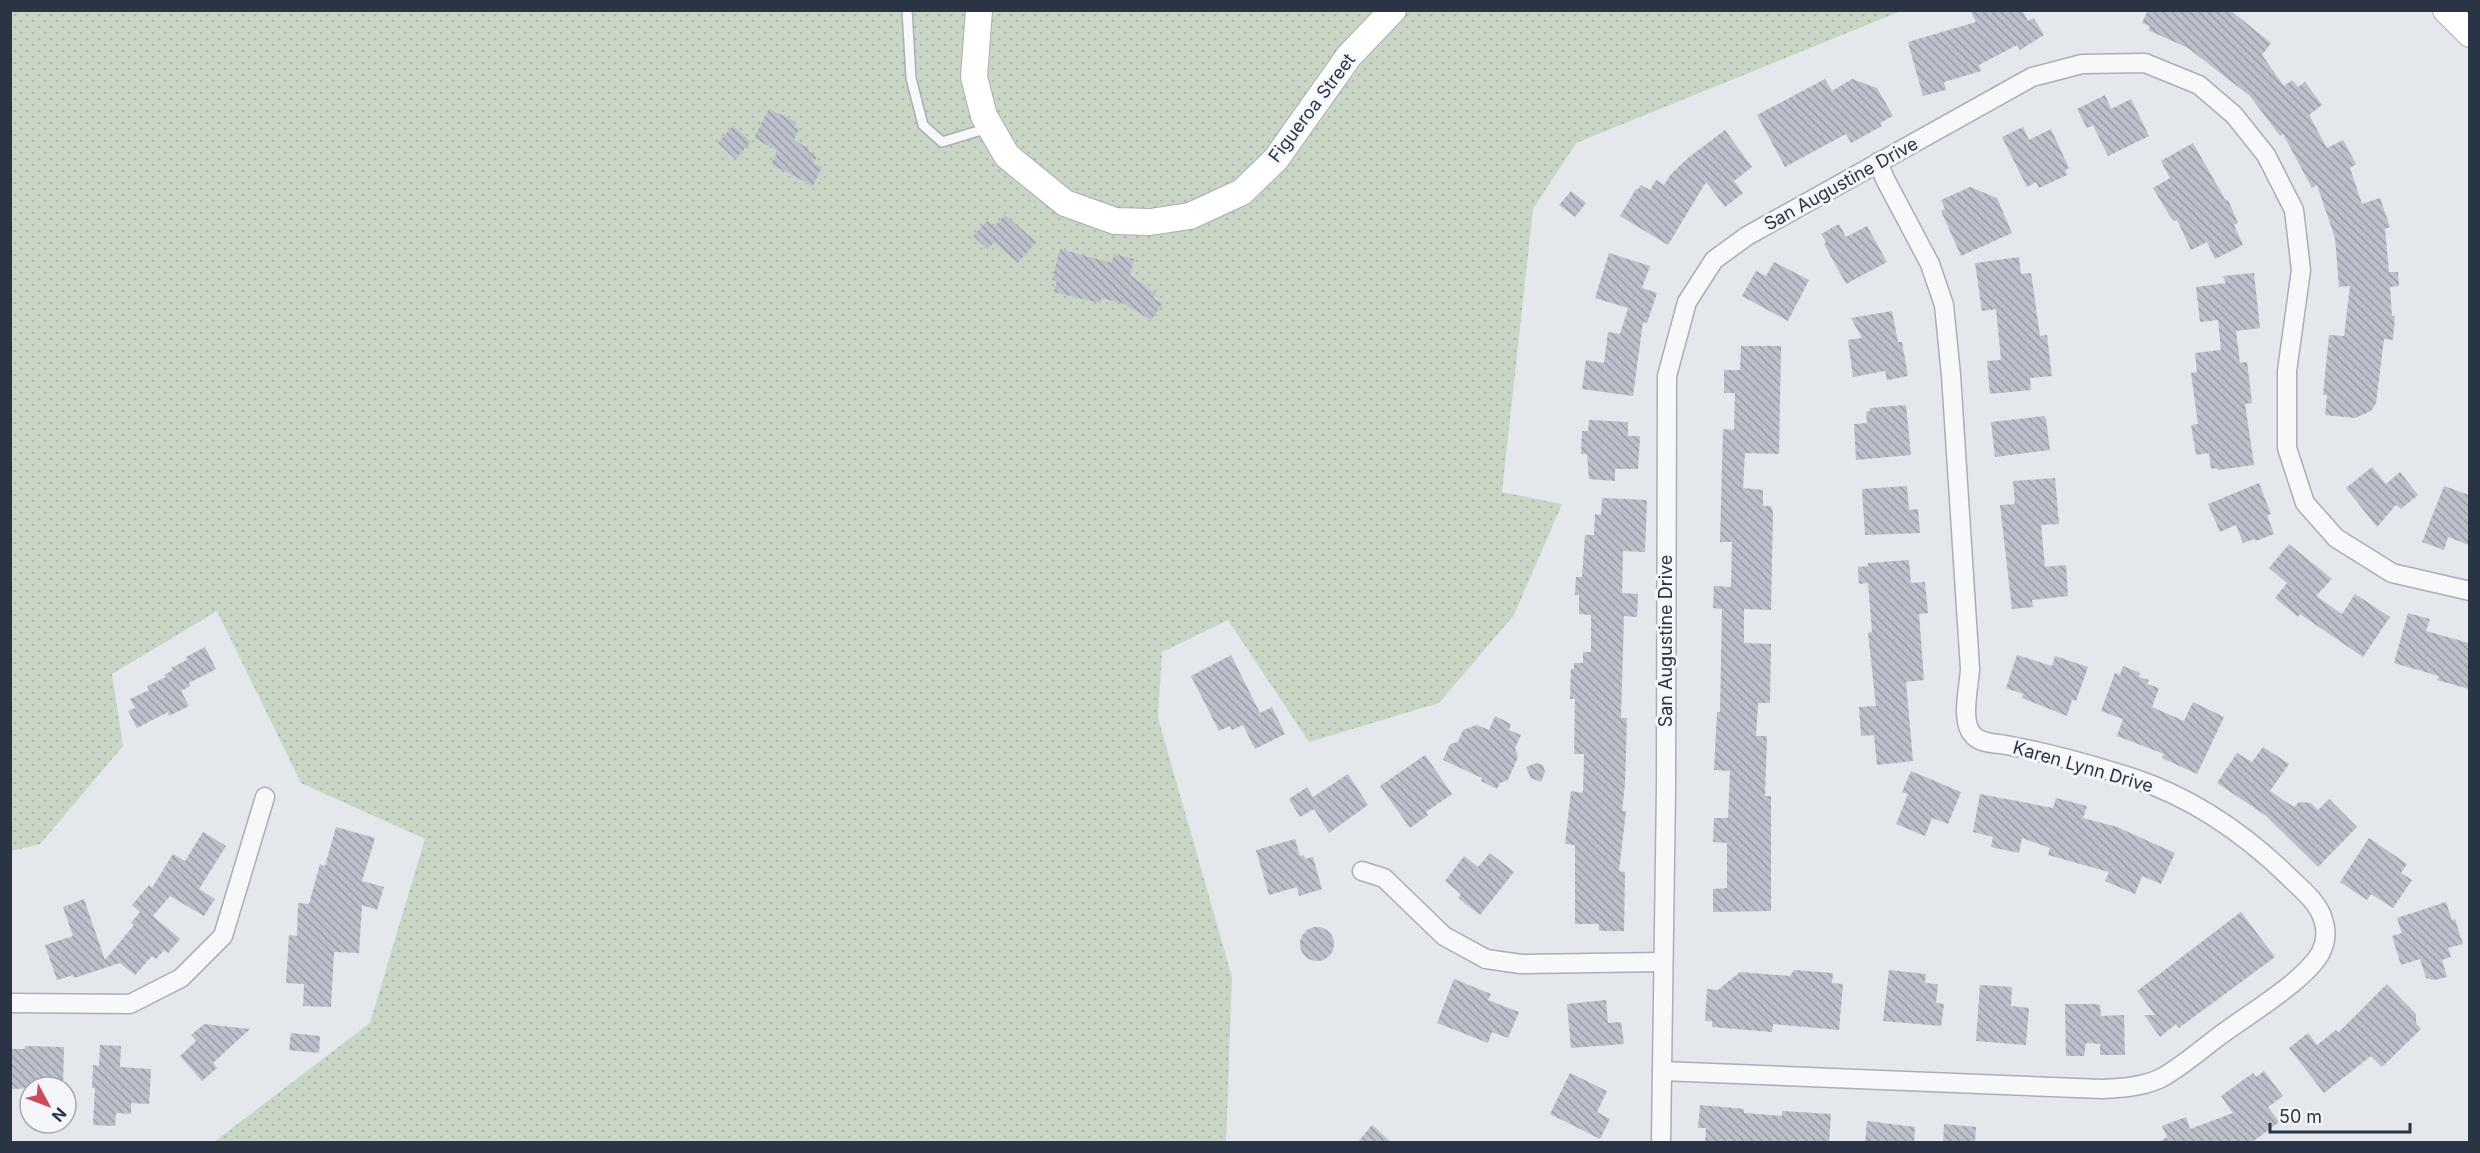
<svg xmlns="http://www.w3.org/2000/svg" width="2480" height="1153" font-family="Inter,sans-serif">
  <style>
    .grass { fill: url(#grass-dots) }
    .building { fill: url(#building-back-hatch) }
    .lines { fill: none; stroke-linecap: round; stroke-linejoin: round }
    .lane-casing { stroke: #a9aeb7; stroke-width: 12 }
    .street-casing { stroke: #a9aeb7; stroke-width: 21 }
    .secondary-casing { stroke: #a9aeb7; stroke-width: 28 }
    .lane { stroke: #f7f8fa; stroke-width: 9 }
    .street { stroke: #f7f8fa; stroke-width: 18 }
    .secondary { stroke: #fff; stroke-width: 26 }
    .labels { text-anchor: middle; stroke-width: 6; stroke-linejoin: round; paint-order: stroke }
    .street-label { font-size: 18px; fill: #2b3445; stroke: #f4f6f9 }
  </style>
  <defs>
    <pattern id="grass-dots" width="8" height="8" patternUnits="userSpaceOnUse" patternTransform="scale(1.5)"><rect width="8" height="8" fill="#c9d6c5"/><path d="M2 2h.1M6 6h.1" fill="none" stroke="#adb8ab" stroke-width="1.8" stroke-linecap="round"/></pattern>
    <pattern id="building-back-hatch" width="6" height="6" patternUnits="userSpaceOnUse" patternTransform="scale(1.5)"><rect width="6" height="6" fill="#bbc0ca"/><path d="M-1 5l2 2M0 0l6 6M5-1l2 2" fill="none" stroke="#989da6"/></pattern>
  </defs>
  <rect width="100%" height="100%" fill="#e4e7ec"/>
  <polygon class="grass" points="10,11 1901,11 1576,143 1533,209 1502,492 1562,504 1514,615 1439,703 1309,742 1228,620 1162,652 1158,718 1232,977 1226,1142 214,1142 370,1023 425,839 301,783 217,611 112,674 123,746 40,844 11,851"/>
  <g class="building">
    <polygon points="1970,10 2022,10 2028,21 2034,18 2044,35 2020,50 2017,45 1979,65 1981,71 1944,82 1946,90 1923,96 1908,42 1976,22"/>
    <polygon points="2148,10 2230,10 2271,43 2262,55 2284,86 2292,80 2298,87 2305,82 2322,105 2309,115 2327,148 2343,140 2356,164 2350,168 2362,204 2380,198 2390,227 2385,229 2389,272 2398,272 2399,286 2390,287 2392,316 2395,316 2393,340 2384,339 2376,403 2371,411 2355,418 2325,415 2327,395 2323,395 2329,335 2344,336 2350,286 2339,287 2335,238 2317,185 2312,188 2283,134 2280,136 2250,96 2188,48 2148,30 2150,26 2142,23"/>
    <polygon points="1825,79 1832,91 1852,79 1877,88 1893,116 1880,123 1882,126 1851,143 1846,134 1785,167 1757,115"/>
    <polygon points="2105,95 2111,109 2131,99 2149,136 2108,156 2093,125 2087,128 2077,109"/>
    <polygon points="769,109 796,122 794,127 799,129 794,140 809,149 808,151 817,157 813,163 822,167 813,186 771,164 778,151 754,138"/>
    <polygon points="733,126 751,142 735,159 718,143"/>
    <polygon points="2023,127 2029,140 2051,129 2069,168 2065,170 2067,175 2039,188 2036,182 2027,187 2002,137"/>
    <polygon points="1725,130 1752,167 1734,181 1743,193 1725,207 1706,182 1668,245 1620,216 1636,189 1637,190 1641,185 1650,190 1656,180 1664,185 1671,174 1688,158"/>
    <polygon points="2193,143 2226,201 2228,200 2238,223 2234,225 2243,245 2215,259 2207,242 2191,250 2177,220 2174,221 2169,215 2153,188 2170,178 2161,161"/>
    <polygon points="1970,187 1997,198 2012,233 1961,256 1941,211 1945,209 1941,200"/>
    <polygon points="1571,191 1586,203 1575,217 1559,205"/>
    <polygon points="1005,215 1036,242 1018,263 994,242 988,249 973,236 987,221 994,227"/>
    <polygon points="1839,224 1846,237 1867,226 1887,262 1846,284 1824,244 1826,242 1821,234"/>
    <polygon points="1060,249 1112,263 1114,254 1134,259 1130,275 1156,294 1153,298 1162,304 1151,320 1125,304 1101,298 1100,303 1054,292 1057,281 1052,280"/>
    <polygon points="1609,253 1650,266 1642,288 1657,293 1647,323 1643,322 1633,396 1582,389 1586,360 1604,363 1608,332 1620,334 1628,308 1595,298"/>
    <polygon points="2019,257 2021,274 2031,273 2040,336 2047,335 2052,376 2030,378 2031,390 1990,394 1987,361 2001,360 1996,309 1982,311 1975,263"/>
    <polygon points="1774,262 1809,280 1788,321 1742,296 1756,271 1766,276"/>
    <polygon points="2254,273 2260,328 2236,331 2240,363 2247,362 2252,403 2245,404 2254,465 2218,470 2217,468 2211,469 2209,453 2196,455 2191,425 2198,424 2191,373 2197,372 2195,353 2221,350 2218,320 2200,322 2196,287 2226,283 2223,276"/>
    <polygon points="1892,311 1898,342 1902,342 1908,376 1887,380 1885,371 1853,377 1848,340 1862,338 1851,318"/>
    <polygon points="1741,346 1781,346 1779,454 1745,453 1743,488 1763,490 1763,506 1771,506 1773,512 1771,610 1744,609 1744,643 1771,644 1770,703 1758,703 1756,736 1767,736 1765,796 1771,796 1771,911 1713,912 1713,889 1727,888 1727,843 1713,842 1714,818 1728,818 1730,771 1714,770 1717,712 1720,712 1722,609 1713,608 1714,586 1731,587 1732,542 1720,542 1723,429 1734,430 1735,393 1724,393 1724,370 1740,370"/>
    <polygon points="1906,405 1911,455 1856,460 1854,424 1867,423 1866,412 1870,411 1870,408"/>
    <polygon points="2044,416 2046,419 2050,450 1995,457 1991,422"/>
    <polygon points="1589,420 1628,422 1628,436 1640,436 1638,469 1615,469 1615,481 1589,479 1587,454 1581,454 1582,431 1588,431"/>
    <polygon points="2372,467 2386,484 2400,472 2418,495 2401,509 2396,505 2377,527 2346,488"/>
    <polygon points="2055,478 2059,524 2041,525 2045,567 2066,565 2068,596 2032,600 2033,607 2012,609 2000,505 2015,504 2013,481"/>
    <polygon points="2259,483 2271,514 2267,515 2274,534 2256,541 2254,539 2243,543 2236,525 2220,532 2208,504"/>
    <polygon points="1907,486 1909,510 1918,509 1920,533 1865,535 1862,489"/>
    <polygon points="2444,486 2469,495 2469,545 2448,537 2444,550 2422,542"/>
    <polygon points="1602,498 1647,500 1645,552 1623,551 1622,593 1638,594 1637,617 1624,616 1621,718 1627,718 1625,784 1622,811 1626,811 1619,871 1625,872 1624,931 1599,931 1599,924 1575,924 1575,845 1565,844 1571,791 1583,793 1584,754 1574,754 1575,699 1570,699 1571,669 1574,669 1574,663 1583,663 1583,652 1591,652 1591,615 1579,614 1579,595 1575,595 1576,577 1582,577 1585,535 1594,535 1595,514 1601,515"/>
    <polygon points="2289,544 2332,579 2316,596 2342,614 2355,594 2390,617 2363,657 2300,614 2298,617 2275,598 2287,583 2269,568"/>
    <polygon points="1909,560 1911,583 1925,582 1928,613 1919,614 1924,680 1906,682 1913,761 1877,765 1874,735 1861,736 1859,707 1876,706 1868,633 1872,632 1868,583 1859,584 1858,567 1868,566 1868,563"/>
    <polygon points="2408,613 2430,619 2426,631 2469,643 2469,689 2437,680 2439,676 2394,663"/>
    <polygon points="205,647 216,669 189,683 190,686 181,691 189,706 169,716 168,712 137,728 128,711 135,708 130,699 149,690 147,686 166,677 164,675 173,670 171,668 187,660 186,657"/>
    <polygon points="1231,655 1260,713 1272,707 1285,734 1255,749 1243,725 1232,730 1230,726 1219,731 1191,676"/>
    <polygon points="2017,655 2052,666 2055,656 2088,667 2076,701 2072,700 2067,716 2022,698 2023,694 2006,688"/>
    <polygon points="2123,666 2140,673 2139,677 2149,680 2147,684 2159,688 2152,707 2184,721 2193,702 2224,717 2197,774 2162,758 2164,754 2117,736 2123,719 2101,711 2115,673 2120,675"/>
    <polygon points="1495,716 1511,724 1509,730 1521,735 1515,748 1518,757 1508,780 1500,783 1497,789 1481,781 1482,778 1443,760 1450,744 1458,742 1463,730 1477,725 1489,730"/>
    <polygon points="2263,747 2289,764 2270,791 2294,807 2299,802 2311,803 2318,810 2329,799 2357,827 2318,867 2265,815 2217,783 2237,753 2252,762"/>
    <polygon points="1425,755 1452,794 1426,812 1428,815 1410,828 1380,786"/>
    <polygon points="1536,763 1543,765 1545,772 1541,782 1531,778 1526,767"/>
    <polygon points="1911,771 1961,792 1948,824 1932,818 1925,836 1896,824 1908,794 1902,792"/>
    <polygon points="1348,774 1368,805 1329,833 1314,809 1300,817 1289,799 1307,787 1313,797"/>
    <polygon points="1980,794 2053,808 2056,798 2087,806 2083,818 2117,827 2175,853 2161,884 2142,876 2135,894 2105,881 2109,872 2048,855 2050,848 2022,838 2019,853 1991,847 1993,837 1973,832"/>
    <polygon points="336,827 375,838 362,881 384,887 377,910 362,905 359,953 334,952 331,1007 303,1006 304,984 286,983 289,935 297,936 298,903 309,904 320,864 325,866"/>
    <polygon points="203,832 226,846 199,889 215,899 204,916 170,896 153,916 180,939 168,953 164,950 156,959 152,956 135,975 120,963 74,978 73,975 57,980 45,945 73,936 63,907 84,899 105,960 134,925 131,923 140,912 132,905 149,885 152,888 173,854 185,861"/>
    <polygon points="2369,838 2407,864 2401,873 2412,880 2393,908 2371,894 2367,900 2340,882"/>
    <polygon points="1295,839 1300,856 1304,855 1305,859 1313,857 1322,889 1299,896 1297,887 1269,895 1256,850"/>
    <polygon points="1490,853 1514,872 1480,915 1458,898 1461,894 1445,881 1464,856 1478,867"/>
    <polygon points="2446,902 2452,920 2455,919 2463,944 2448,948 2451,957 2442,960 2447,977 2435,980 2426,978 2420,959 2401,965 2392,936 2402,933 2397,918"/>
    <polygon points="2241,912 2275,957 2179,1028 2176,1024 2160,1037 2144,1015 2155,1015 2137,991"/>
    <circle cx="1317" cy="944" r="17"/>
    <polygon points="1794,970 1833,973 1832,983 1843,984 1839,1030 1773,1024 1772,1032 1712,1027 1712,1021 1705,1021 1707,989 1718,990 1740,972 1790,976"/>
    <polygon points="1889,970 1926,974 1925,983 1938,984 1936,1003 1944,1004 1941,1026 1883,1021"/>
    <polygon points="1454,979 1491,994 1488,1000 1519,1012 1508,1038 1492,1032 1488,1043 1437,1023"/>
    <polygon points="2387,984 2416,1014 2416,1023 2421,1029 2382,1067 2371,1056 2324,1093 2289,1048 2308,1033 2317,1045 2336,1030 2338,1033"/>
    <polygon points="1980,985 2012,987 2011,1006 2029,1008 2026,1045 1976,1041"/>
    <polygon points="1606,1000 1608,1023 1621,1022 1624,1044 1571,1048 1567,1004"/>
    <polygon points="2065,1004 2095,1004 2100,1005 2101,1016 2124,1015 2125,1055 2100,1055 2100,1044 2086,1043 2084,1056 2066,1056"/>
    <polygon points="204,1024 250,1029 213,1063 217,1068 202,1081 180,1056 196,1041 191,1035"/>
    <polygon points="291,1033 320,1036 319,1053 289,1050"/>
    <polygon points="100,1045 121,1046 120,1067 151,1069 149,1104 131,1103 131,1114 116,1113 115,1126 93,1125 95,1088 92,1088 93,1065 99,1066"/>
    <polygon points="25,1046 64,1047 63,1087 10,1089 10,1049 25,1049"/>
    <polygon points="2264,1071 2283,1096 2268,1107 2279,1122 2251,1143 2157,1143 2167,1137 2162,1126 2186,1117 2190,1129 2233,1113 2221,1096 2253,1073 2256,1077"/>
    <polygon points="1570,1073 1607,1091 1597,1112 1610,1119 1600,1139 1550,1114"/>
    <polygon points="1700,1105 1744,1109 1744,1113 1782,1116 1782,1111 1831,1114 1829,1143 1705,1143 1706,1128 1698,1128"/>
    <polygon points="1867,1121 1915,1127 1914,1143 1865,1143"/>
    <polygon points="1944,1124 1976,1127 1975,1143 1943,1143"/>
    <polygon points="1372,1125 1392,1143 1357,1143"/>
  </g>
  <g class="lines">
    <defs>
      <polyline id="lane" points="907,10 911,78 923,125 942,142 988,128"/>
      <g id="street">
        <polyline points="1362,871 1384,878 1444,936 1486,959 1521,964 1663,962"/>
        <polyline points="10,1003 130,1004 181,978 223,936 265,797"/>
        <path d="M1662,1071L2102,1089C2121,1088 2141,1087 2159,1079C2178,1070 2204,1047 2222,1034C2249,1014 2303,982 2320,954C2326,943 2327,931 2323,919C2318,902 2301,889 2289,877C2245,834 2193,798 2133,778C2092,765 2049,753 2006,745C1995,743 1981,744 1973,735C1960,722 1969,687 1970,669L1951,375L1944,305L1930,264L1885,179L1878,162"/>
        <polyline points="1661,1142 1666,787 1667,376 1687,302 1714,260 1747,236 2032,77 2082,64 2145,63 2199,85 2234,115 2266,155 2294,210 2301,270 2287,371 2287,448 2305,503 2336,538 2392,573 2470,591"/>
      </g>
      <g id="secondary">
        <polyline points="979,10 974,77 984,116 1007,156 1065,203 1115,221 1150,222 1190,216 1242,192 1276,159 1349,56 1393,10"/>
        <polyline points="2446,10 2470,34"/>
      </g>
    </defs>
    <use href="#lane" class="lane-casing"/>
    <use href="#street" class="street-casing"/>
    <use href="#secondary" class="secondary-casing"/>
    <use href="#lane" class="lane"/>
    <use href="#street" class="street"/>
    <use href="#secondary" class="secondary"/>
  </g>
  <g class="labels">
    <g class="street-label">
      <text transform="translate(1312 108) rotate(-53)" y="6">Figueroa Street</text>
      <text transform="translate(1841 184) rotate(-29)" y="6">San Augustine Drive</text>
      <text transform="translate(1666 641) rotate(-90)" y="6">San Augustine Drive</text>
      <text transform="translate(2083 767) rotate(16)" y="6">Karen Lynn Drive</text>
    </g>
  </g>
  <rect width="2480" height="1153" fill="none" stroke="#2b3445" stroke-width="24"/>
  <g transform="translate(48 1105) rotate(131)"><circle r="28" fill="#f4f6f9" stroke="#a4a8b1" stroke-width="1.5"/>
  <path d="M0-4.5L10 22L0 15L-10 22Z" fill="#d1495b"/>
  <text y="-9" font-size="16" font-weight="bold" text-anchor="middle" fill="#2b3445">N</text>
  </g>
  <path d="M2270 1123v9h140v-9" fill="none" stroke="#2b3445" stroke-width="3"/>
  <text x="2279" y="1123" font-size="18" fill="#2b3445" stroke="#f4f6f9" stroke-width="4.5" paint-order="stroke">50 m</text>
</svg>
